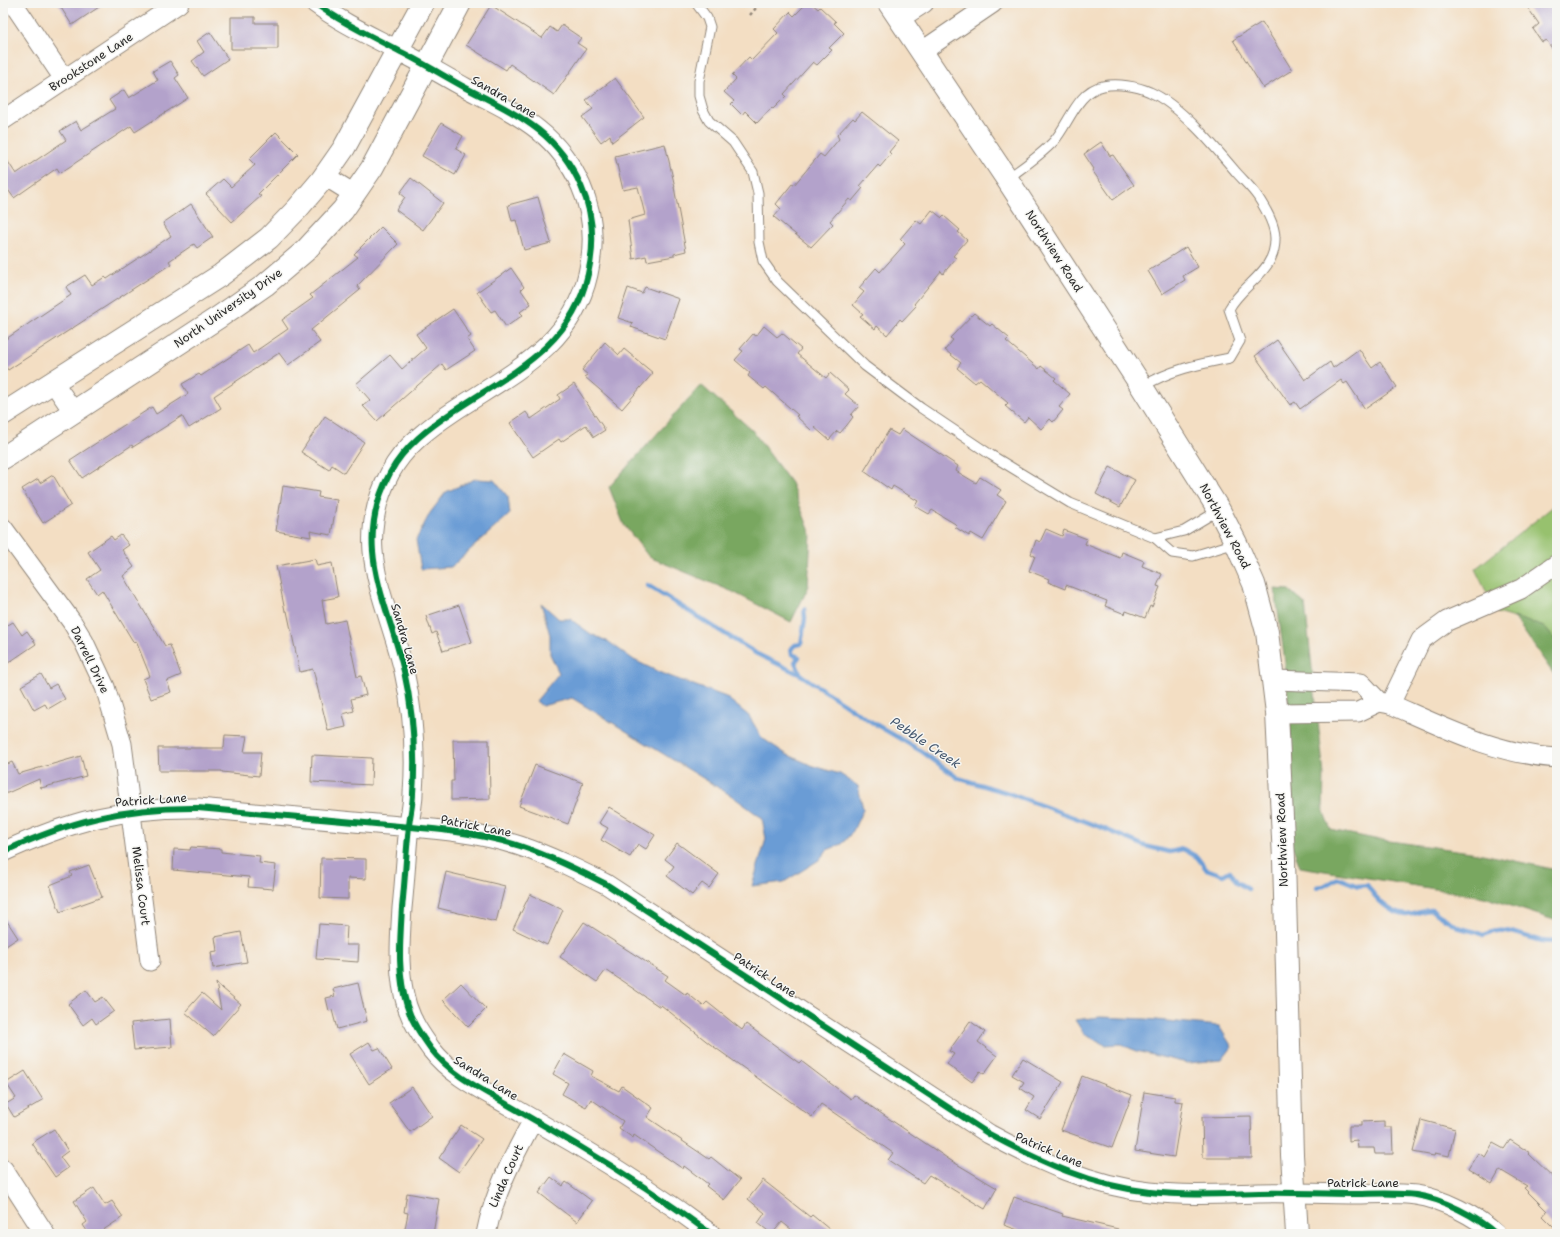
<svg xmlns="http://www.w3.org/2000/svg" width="1560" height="1237" font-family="'Shantell Sans',sans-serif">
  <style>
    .green { fill: #97c16e; stroke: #61764c }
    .forest { fill: #79a761; stroke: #526946 }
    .water { fill: #6b9cd5; stroke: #4b6480 }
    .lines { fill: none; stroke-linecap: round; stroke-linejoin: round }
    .stream { stroke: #6b9cd5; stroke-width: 4.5 }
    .building { fill: #b3a2cb }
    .service-casing { stroke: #8f8477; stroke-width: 11 }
    .minor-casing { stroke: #8f8477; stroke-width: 21 }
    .tertiary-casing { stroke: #8f8477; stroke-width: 24 }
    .path { stroke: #8f8477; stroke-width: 2.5; stroke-dasharray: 3 3; stroke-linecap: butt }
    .service { stroke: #fff; stroke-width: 9 }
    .minor { stroke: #fff; stroke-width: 19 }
    .tertiary { stroke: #fff; stroke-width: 22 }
    .cycleway-casing { stroke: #f6f6f2; stroke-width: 8 }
    .cycleway { stroke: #00873e; stroke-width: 6 }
    .labels { text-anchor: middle; stroke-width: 3; stroke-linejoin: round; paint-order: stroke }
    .street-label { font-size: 12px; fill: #2b2b2b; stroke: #f6f6f2 }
    .water-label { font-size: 13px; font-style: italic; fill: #45586f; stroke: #f6f6f2 }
  </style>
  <rect width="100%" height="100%" fill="#f6f6f2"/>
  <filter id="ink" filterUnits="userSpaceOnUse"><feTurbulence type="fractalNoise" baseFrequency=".025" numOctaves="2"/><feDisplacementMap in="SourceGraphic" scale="8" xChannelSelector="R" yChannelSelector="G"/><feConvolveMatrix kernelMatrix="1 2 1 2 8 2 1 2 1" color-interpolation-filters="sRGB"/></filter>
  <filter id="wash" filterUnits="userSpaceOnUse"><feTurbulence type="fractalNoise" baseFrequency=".012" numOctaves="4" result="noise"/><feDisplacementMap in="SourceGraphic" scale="16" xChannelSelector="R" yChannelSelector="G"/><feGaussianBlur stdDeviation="0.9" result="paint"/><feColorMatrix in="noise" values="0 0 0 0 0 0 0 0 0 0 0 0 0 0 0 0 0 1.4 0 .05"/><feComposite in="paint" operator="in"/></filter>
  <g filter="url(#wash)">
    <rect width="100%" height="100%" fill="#f3dec3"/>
    <polygon class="green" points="1557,501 1557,642 1544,627 1497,613 1475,569 1555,505"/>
    <g class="forest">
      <polygon points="701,385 752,430 791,483 811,534 808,588 791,622 733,592 649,557 624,525 609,487"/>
      <polygon points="1275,589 1289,590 1305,604 1324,775 1323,810 1331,830 1375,839 1478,853 1557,870 1557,921 1484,897 1300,867 1292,845 1292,748 1285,663"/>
      <polygon points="1514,617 1544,627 1557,642 1557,679"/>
    </g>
    <g class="water">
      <polygon points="475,479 494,480 508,497 510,514 451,567 421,569 416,540 430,513 446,492"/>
      <polygon points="541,603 559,619 570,619 591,634 609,642 634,660 661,673 726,697 749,716 762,738 786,754 813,766 840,774 858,786 863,809 853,831 842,844 827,850 819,860 784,882 752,886 766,839 762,818 732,796 572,698 542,706 536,701 559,673 550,654 550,635"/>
      <polygon points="1100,1017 1146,1019 1219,1026 1232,1047 1222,1060 1187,1063 1136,1051 1121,1044 1105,1045 1084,1034 1075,1020"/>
    </g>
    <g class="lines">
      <g class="stream">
        <polyline points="647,585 757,654 801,675 870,721 921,751 958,778 1008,793 1100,827 1145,846 1170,852 1183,849 1197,857 1206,869 1223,875 1230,871 1237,882 1248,889"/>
        <polyline points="801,675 795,662 799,657 792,654 791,649 795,645 801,644 805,619 804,609"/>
        <path d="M1317,887L1324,886L1338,878L1358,886L1367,885C1375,898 1390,914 1406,915C1415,915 1423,910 1431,910L1460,928L1476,932L1483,935C1487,934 1493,931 1498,931C1518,929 1536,945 1557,941"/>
      </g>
    </g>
    <g id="blocks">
      <g class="building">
        <polygon points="58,3 105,3 72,25"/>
        <polygon points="807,3 811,3 818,9 820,7 836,22 834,23 844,33 829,48 832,50 817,65 813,62 784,94 786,96 773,109 772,107 757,123 745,111 742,115 731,104 734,101 724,92 736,79 732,75 749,57 752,60 778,33 774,29 790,12 794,16"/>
        <polygon points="1535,3 1557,3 1557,55 1546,40 1542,42 1533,29 1539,24 1528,8"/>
        <polygon points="491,5 542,38 550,27 557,32 562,25 581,38 577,43 586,49 554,95 510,64 506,70 466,45"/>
        <polygon points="231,17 255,17 255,23 278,23 278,49 231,49"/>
        <polygon points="1262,22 1292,70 1263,88 1233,40"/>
        <polygon points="210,32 228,59 203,76 192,61 204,52 197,41"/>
        <polygon points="170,61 179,75 175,78 188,98 135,132 131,126 60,173 57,168 14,198 3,183 3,154 16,174 66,140 60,131 76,121 81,130 115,109 109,100 124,90 129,98 158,80 153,71"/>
        <polygon points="615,78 644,117 612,142 610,135 601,142 582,117 593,109 586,100"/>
        <polygon points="862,112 898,141 889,152 891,154 880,167 878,165 860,186 863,188 852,201 849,199 830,221 833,224 811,247 774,217 781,209 776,204 792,184 794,185 820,154 824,157 839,139 837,135 853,118 855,120"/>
        <polygon points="441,123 463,136 456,149 466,155 455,175 422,156"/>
        <polygon points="276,132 298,154 258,194 261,196 232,222 206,194 223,179 231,187 255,165 249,159"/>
        <polygon points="1101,142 1110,156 1113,155 1134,185 1113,200 1092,170 1094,169 1084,154"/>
        <polygon points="665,144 675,187 674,187 686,251 674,254 674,256 647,261 646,256 633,259 628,220 645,215 638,187 623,190 615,156"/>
        <polygon points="411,178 443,203 423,230 396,210 405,197 400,193"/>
        <polygon points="538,197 551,243 524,250 516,220 512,221 508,205"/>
        <polygon points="191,204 213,237 197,248 194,244 169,261 171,264 8,370 3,363 3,341 71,295 66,287 85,275 92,285 105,277 107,279 171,236 163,223"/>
        <polygon points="932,210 942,218 944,216 960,230 958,232 967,240 953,256 956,258 943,274 941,271 914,304 916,306 902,321 900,319 887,335 877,326 875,329 860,316 863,314 853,305 864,292 859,288 876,268 880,272 905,244 900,239 916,220 921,224"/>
        <polygon points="381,227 398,244 357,286 360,290 311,330 320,342 288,365 279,353 214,396 221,408 189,428 182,416 133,447 132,445 82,478 70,460 152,407 156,414 188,394 182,384 199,374 201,376 248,345 253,353 288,329 282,320 313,298 310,295 358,257 354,254"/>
        <polygon points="1186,247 1198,267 1183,276 1185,280 1162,294 1148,271"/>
        <polygon points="511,268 524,287 521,290 531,304 520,312 523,315 506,327 495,310 491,312 477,292"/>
        <polygon points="645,287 679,299 665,339 631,327 633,323 618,318 628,288 642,293"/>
        <polygon points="453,309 471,336 467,339 475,351 446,370 442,364 377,421 363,406 370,400 356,384 390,355 402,369 426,348 416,334"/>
        <polygon points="974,313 990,326 992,324 1009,338 1006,341 1039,369 1041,366 1056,378 1054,380 1070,394 1059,407 1063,410 1053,422 1050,419 1041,429 1028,417 1024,422 1005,406 1008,403 980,379 975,383 957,368 961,363 945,350 953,340 950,338"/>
        <polygon points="764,326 777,337 782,333 801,349 797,354 826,378 830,373 849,390 845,394 859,406 851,415 853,417 847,425 840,433 837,431 829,440 814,427 811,430 796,416 798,415 766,387 764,389 748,376 750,373 735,360 743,351 740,349 753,334 756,336"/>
        <polygon points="1277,340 1305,380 1330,362 1333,368 1359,349 1372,368 1380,362 1397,387 1365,409 1347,382 1344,384 1341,380 1300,409 1295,402 1290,405 1255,356"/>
        <polygon points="605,342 619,355 624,349 653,373 622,409 585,377 588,375 582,370"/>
        <polygon points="574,384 605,430 594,437 586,425 561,442 559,439 533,457 510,423 526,412 531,419 560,399 558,395"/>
        <polygon points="325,416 364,442 344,473 332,465 329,470 301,452"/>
        <polygon points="902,429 958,466 956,471 976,483 980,477 1001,490 997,495 1006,501 983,540 971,533 969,536 955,527 957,525 932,510 929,514 915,506 918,501 893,486 891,490 864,471 889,430 898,435"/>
        <polygon points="1110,467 1135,480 1120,507 1096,494"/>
        <polygon points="53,475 71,505 43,523 22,489 38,479 40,483"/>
        <polygon points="283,486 319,492 318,497 337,500 331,535 310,531 311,537 276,531"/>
        <polygon points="1046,529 1062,536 1064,530 1087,539 1085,544 1120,558 1122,552 1144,561 1142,566 1162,574 1157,586 1160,587 1152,607 1150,606 1145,618 1126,611 1125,614 1105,606 1107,601 1066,585 1065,589 1048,582 1049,579 1029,571 1035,556 1031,554 1034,546 1036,540 1040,542"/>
        <polygon points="121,535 129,545 122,550 134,567 123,576 165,646 170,645 181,675 167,681 171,692 151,699 143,679 150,676 136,641 134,643 102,590 97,594 87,579 100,570 88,552 111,536 114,540"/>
        <polygon points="315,559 317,566 332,563 338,597 322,600 326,624 345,620 357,677 361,676 366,695 351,699 354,711 343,714 346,727 328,731 313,669 300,672 287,611 285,611 276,566"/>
        <polygon points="459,605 472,642 443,651 436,632 432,634 426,616"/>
        <polygon points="13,622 22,635 27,631 36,644 8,663 3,656 3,628"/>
        <polygon points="41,674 49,688 56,684 65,699 48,709 45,704 34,710 21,686"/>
        <polygon points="225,735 247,736 244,752 261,752 259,776 222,772 222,771 159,771 158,748 224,748"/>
        <polygon points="453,740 489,740 490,799 451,800 451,781 454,781"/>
        <polygon points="312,755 372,758 371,785 311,782"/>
        <polygon points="81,756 86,776 41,788 39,779 3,795 3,766 12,762 18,774"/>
        <polygon points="535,765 583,783 568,824 519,806"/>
        <polygon points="609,807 655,835 646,849 638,844 630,857 601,840 608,828 599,823"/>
        <polygon points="677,843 719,874 709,888 702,883 692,895 667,876 674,866 665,859"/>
        <polygon points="191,847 221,849 221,852 260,856 259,863 276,865 273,889 248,887 249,877 173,870 174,849 190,850"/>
        <polygon points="321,858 366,859 366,879 348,878 348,899 320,898"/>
        <polygon points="89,865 102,897 60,912 50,885 72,876 70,872"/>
        <polygon points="446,872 505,886 496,922 438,908"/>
        <polygon points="530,894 563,910 547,945 513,929"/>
        <polygon points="3,915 18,938 3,948"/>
        <polygon points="584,922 668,976 665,980 686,995 687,993 703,1006 707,1002 742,1030 746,1024 799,1063 801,1061 851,1099 854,1095 950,1160 997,1188 985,1209 929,1175 923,1183 888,1160 893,1153 821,1104 812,1117 710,1044 661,1005 660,1007 606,970 597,982 560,957"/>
        <polygon points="319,924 347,926 346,945 359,945 358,962 316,959"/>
        <polygon points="241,932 247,962 213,968 211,952 217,951 215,937"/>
        <polygon points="216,983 241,1004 213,1036 185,1012 202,993 221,1010"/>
        <polygon points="358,983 367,1021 337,1029 332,1010 329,1011 326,998 335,996 333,989"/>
        <polygon points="461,983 486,1009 468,1027 443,1000"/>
        <polygon points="86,990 95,1002 103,997 114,1011 96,1024 92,1018 83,1025 68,1004"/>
        <polygon points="170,1019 172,1047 134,1050 131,1023"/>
        <polygon points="970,1021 985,1032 978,1042 997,1056 984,1074 980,1071 972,1082 947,1064 954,1054 949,1051"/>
        <polygon points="369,1042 374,1050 379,1048 392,1069 369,1084 350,1054"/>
        <polygon points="564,1054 593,1071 591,1076 619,1091 622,1086 653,1108 647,1117 709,1159 711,1157 740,1180 724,1200 706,1186 708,1184 684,1166 683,1169 634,1135 633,1138 619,1128 623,1121 591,1099 586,1107 562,1094 568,1083 553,1074"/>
        <polygon points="1023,1058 1063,1082 1040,1119 1026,1110 1034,1097 1020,1088 1024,1082 1012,1075"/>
        <polygon points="25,1071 43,1100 14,1117 6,1104 16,1098 6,1083"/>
        <polygon points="1082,1076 1132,1095 1112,1148 1061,1130"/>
        <polygon points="412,1087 432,1116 410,1132 389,1103"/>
        <polygon points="1144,1092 1175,1097 1175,1101 1183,1102 1174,1157 1135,1151"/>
        <polygon points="1251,1116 1252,1158 1203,1158 1202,1117"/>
        <polygon points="1421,1120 1455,1129 1449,1156 1435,1153 1434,1156 1413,1152"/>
        <polygon points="1384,1121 1384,1127 1392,1127 1393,1154 1375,1154 1374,1148 1358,1148 1357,1140 1349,1141 1349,1126 1361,1126 1361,1122"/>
        <polygon points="461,1125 482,1139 459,1172 439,1158"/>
        <polygon points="54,1129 68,1151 60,1157 68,1168 55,1177 32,1143"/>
        <polygon points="1510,1140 1530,1153 1529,1154 1557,1181 1557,1230 1543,1216 1547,1211 1524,1188 1527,1186 1500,1170 1492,1184 1468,1169 1478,1153 1485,1157 1493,1143 1504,1149"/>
        <polygon points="551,1177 563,1186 566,1182 592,1201 577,1222 539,1193"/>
        <polygon points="763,1180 810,1217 812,1215 835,1234 797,1234 782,1222 772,1234 758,1223 765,1213 748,1199"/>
        <polygon points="94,1188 105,1205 112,1201 123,1217 97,1234 89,1234 83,1225 87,1222 74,1201"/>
        <polygon points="407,1193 439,1199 433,1234 404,1234 408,1213 404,1212"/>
        <polygon points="1014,1197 1063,1214 1062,1216 1118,1229 1117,1234 1029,1234 1004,1225"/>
      </g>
    </g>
  </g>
  <g filter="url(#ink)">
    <use href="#blocks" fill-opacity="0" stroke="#8f8477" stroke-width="1"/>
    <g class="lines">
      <defs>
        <g id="service">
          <polyline points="696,3 707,18 710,27 699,81 699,96 703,110 709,121 733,142 753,172 758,193 759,242 763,261 777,281 865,366 921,408 991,455 1070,503 1155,538 1172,553 1193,556 1236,543"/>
          <path d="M1007,179C1023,167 1040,156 1054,141C1069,124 1077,91 1103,86C1117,83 1137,86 1150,92C1180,105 1215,147 1236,172C1243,180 1252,188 1258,197C1265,208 1275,224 1275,238C1276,272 1243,283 1229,309L1240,341L1230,358C1199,364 1169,370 1142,387"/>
          <polyline points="1155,538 1184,531 1219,510"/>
        </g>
        <g id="minor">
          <polyline points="13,3 64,79"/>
          <path d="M315,3C342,23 371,36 401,52C423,63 444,76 466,88C516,114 557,131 581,186C594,215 595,244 588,274C572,346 511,373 454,411C430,427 404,446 390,473C351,546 387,599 404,671C413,711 416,753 413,793C413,804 410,815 409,826C406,853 405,881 402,908C400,941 397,974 407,1006C412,1022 421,1035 431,1049C448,1071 471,1084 496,1098C522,1113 548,1128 574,1143C621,1171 667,1201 711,1234"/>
          <polyline points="899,19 924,3"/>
          <polyline points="921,52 993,3"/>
          <polyline points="3,120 179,3"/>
          <polyline points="325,176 354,194"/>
          <polyline points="53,382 73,411"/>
          <polyline points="3,528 72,622 84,642 105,687 122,744 150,961"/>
          <polyline points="1274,680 1361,683 1379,702 1358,712 1277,713"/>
          <path d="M1379,702L1390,704C1445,728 1495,754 1557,758"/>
          <polyline points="1390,704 1421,640 1447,621 1521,589 1557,564"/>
          <path d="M3,852C69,821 124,807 198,808C257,813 316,819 376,824C424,828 474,831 520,846C550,856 578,870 606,884L989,1134C1039,1161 1092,1186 1150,1192C1187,1196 1221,1194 1259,1193C1289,1192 1319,1194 1349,1194C1371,1194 1394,1192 1416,1195C1443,1199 1476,1216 1496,1234"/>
          <polyline points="3,1169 45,1234"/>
          <path d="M486,1234C494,1193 513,1157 533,1120"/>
        </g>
        <g id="tertiary">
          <polyline points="889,3 1007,179 1142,387 1219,510 1236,543 1254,584 1267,632 1277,713 1284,859 1292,1155 1297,1234"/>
          <polyline points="3,414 221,275 269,238 298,208 321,181 344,148 423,3"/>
          <polyline points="3,458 219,317 265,285 305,251 343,210 372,168 460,3"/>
        </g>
      </defs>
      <use href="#service" class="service-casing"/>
      <use href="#minor" class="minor-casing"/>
      <use href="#tertiary" class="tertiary-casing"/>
      <polyline class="path" points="750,15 756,8"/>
      <use href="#service" class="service"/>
      <use href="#minor" class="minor"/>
      <use href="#tertiary" class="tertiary"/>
      <defs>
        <g id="cycleway">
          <path d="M315,3C342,23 371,36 401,52C423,63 444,76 466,88C516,114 557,131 581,186C594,215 595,244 588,274C572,346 511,373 454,411C430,427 404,446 390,473C351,546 387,599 404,671C413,711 416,753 413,793C413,804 410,815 409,826C406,853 405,881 402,908C400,941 397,974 407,1006C412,1022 421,1035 431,1049C448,1071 471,1084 496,1098C522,1113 548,1128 574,1143C621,1171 667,1201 711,1234"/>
          <path d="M3,852C69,821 124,807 198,808C257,813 316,819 376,824C424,828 474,831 520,846C550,856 578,870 606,884L989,1134C1039,1161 1092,1186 1150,1192C1187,1196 1221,1194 1259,1193C1289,1192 1319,1194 1349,1194C1371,1194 1394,1192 1416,1195C1443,1199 1476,1216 1496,1234"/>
        </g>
      </defs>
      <use href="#cycleway" class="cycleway-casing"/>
      <use href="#cycleway" class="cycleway"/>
    </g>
  </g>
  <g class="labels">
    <g class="street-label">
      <text transform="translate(91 62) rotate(-33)" y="4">Brookstone Lane</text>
      <text transform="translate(504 97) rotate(30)" y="4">Sandra Lane</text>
      <text transform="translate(1054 251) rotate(57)" y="4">Northview Road</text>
      <text transform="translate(228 308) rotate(-35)" y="4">North University Drive</text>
      <text transform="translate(1225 526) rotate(62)" y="4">Northview Road</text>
      <text transform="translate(405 639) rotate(74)" y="4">Sandra Lane</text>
      <text transform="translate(90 660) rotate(64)" y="4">Darrell Drive</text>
      <text transform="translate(151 800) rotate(-4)" y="4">Patrick Lane</text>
      <text transform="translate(476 826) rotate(11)" y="4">Patrick Lane</text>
      <text transform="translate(1282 840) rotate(-92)" y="4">Northview Road</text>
      <text transform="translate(141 886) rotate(83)" y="4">Melissa Court</text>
      <text transform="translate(765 975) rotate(33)" y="4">Patrick Lane</text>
      <text transform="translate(486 1078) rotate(32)" y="4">Sandra Lane</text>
      <text transform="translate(1049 1150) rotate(23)" y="4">Patrick Lane</text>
      <text transform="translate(506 1176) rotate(-66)" y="4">Linda Court</text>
      <text x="1363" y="1187">Patrick Lane</text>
    </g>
    <g class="water-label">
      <text transform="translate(926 742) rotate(34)" y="5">Pebble Creek</text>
    </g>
  </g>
  <rect width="1560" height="1237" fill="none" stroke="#f6f6f2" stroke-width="16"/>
</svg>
